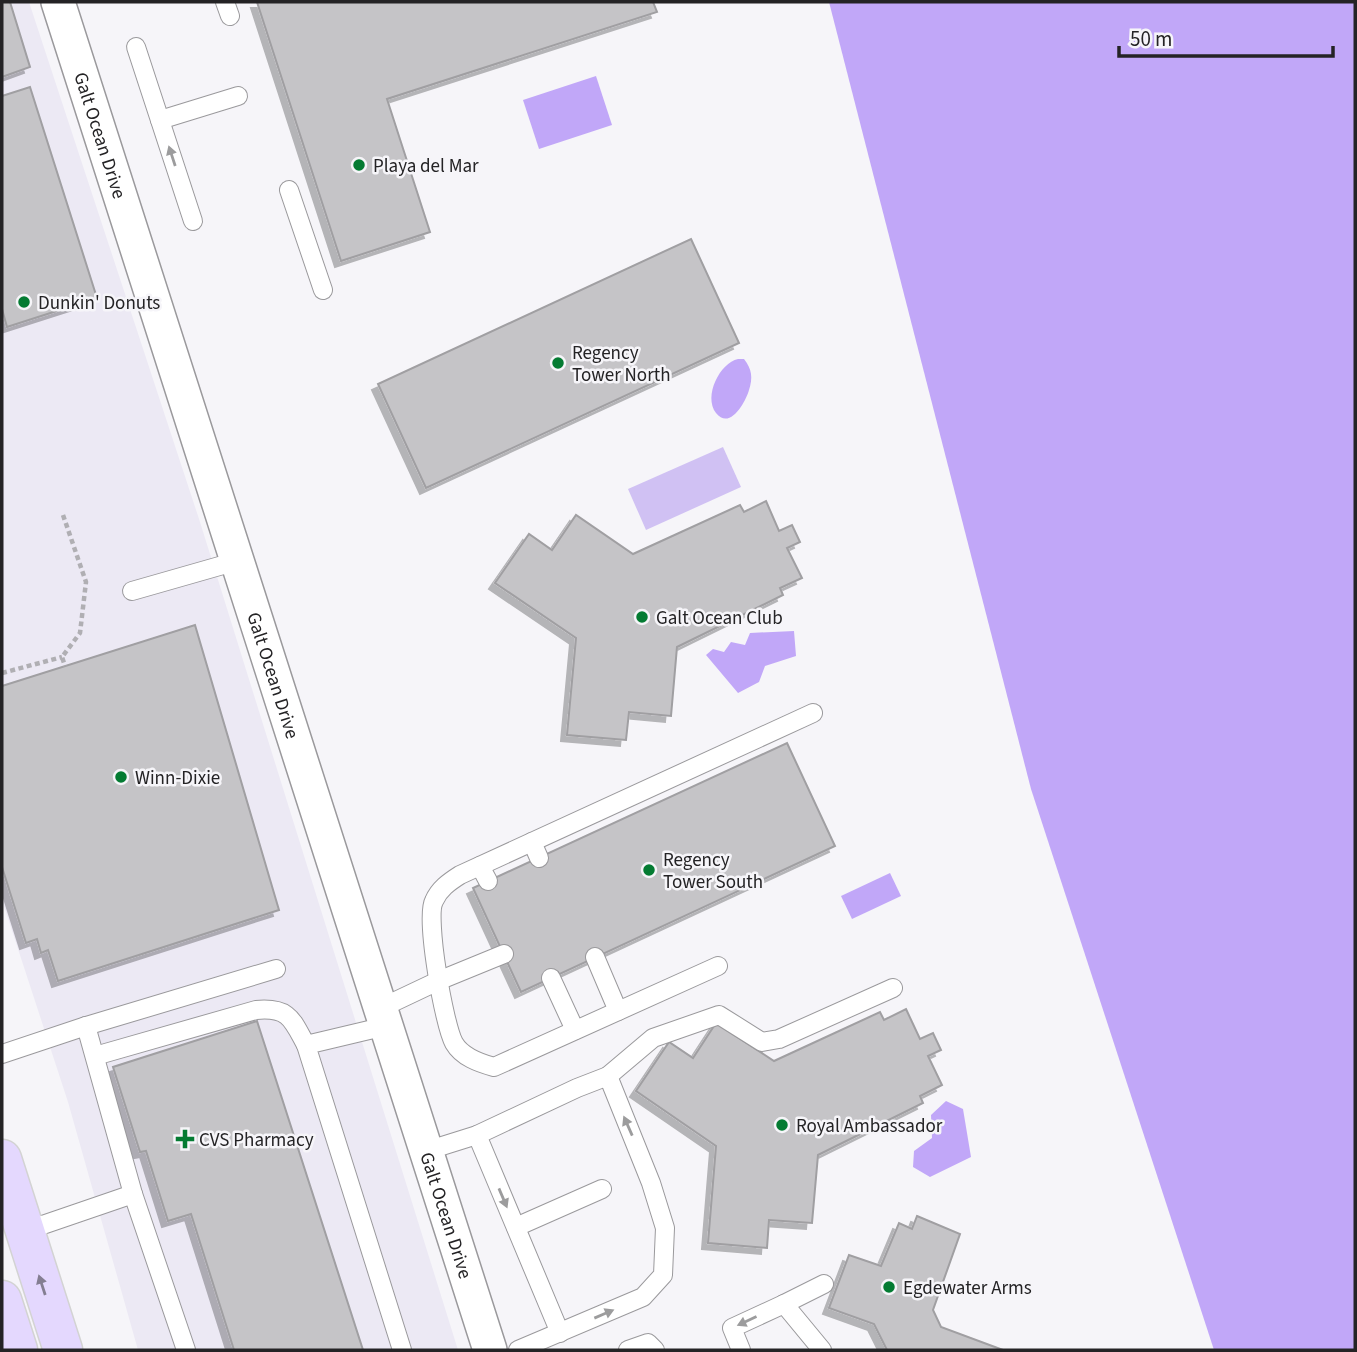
<svg xmlns="http://www.w3.org/2000/svg" width="1357" height="1352" font-family="'Source Sans 3',sans-serif">
  <style>
    .built { fill: #ece9f4 }
    .green { fill: #d0c1f3 }
    .water { fill: #c1a7f8 }
    .building { fill: #c5c4c7; stroke: #a09fa2; stroke-width: 2; filter: url(#shadow) }
    .lines { fill: none; stroke-linecap: round; stroke-linejoin: round }
    .service-casing { stroke: #9a999c; stroke-width: 20 }
    .minor-casing { stroke: #9a999c; stroke-width: 36 }
    .primary-casing { stroke: #d3d3d3; stroke-width: 41 }
    .path { stroke: #b0afb3; stroke-width: 4.5; stroke-dasharray: 5 3.5; stroke-linecap: butt }
    .service { stroke: #fff; stroke-width: 18 }
    .minor { stroke: #fff; stroke-width: 33 }
    .primary { stroke: #e4d8fe; stroke-width: 38 }
    .oneway { fill: #9c9c9d }
    .oneway2 { fill: #847e92 }
    .poi-dot { fill: #047b32; stroke: #f6f5f9; stroke-width: 2.5 }
    .labels { text-anchor: middle; stroke-width: 5; stroke-linejoin: round; paint-order: stroke }
    .street-label { font-size: 19px; fill: #242325; stroke: #f6f5f9 }
    .poi-label { font-size: 19px; fill: #242325; stroke: #f6f5f9; text-anchor: start }
  </style>
  <defs>
    <filter id="shadow"><feDropShadow dx="-6" dy="6" stdDeviation="0" flood-color="#0004"/></filter>
  </defs>
  <rect width="100%" height="100%" fill="#f6f5f9"/>
  <polygon class="built" points="2,2 29,2 200,522 458,1350 138,1350 68,1102 2,900"/>
  <polygon class="green" points="723,447 741,487 646,530 628,489"/>
  <g class="water">
    <polygon points="829,2 1355,2 1355,1350 1214,1350 1031,789"/>
    <polygon points="596,76 612,125 539,149 523,100"/>
    <path d="M738,359H744C752,369 753,378 749,390C746,401 730,431 716,413C703,396 720,363 738,359Z"/>
    <polygon points="794,631 796,656 765,666 759,682 738,693 706,655 713,649 724,652 731,642 745,645 750,633"/>
    <polygon points="890,873 901,896 852,919 841,896"/>
    <polygon points="946,1101 963,1109 971,1157 930,1177 913,1167 914,1151 932,1138 931,1115"/>
  </g>
  <g class="building">
    <polygon points="2,2 10,2 30,67 2,77"/>
    <polygon points="257,2 653,2 657,12 387,99 430,232 341,261"/>
    <polygon points="30,87 97,298 7,327 2,309 2,96"/>
    <polygon points="691,239 739,343 426,488 378,384"/>
    <polygon points="766,501 779,531 792,525 800,542 787,548 802,578 780,588 783,595 677,647 671,716 629,712 626,740 567,735 576,638 495,583 529,534 552,550 576,515 633,554 740,505 744,512"/>
    <polygon points="195,625 279,910 58,981 48,950 41,953 37,939 26,943 2,867 2,686"/>
    <polygon points="787,743 835,846 521,992 473,888"/>
    <polygon points="906,1009 920,1039 933,1033 941,1050 928,1056 942,1085 920,1096 923,1103 818,1155 812,1223 769,1220 767,1248 708,1243 716,1146 636,1091 669,1042 693,1058 716,1023 774,1061 880,1012 884,1020"/>
    <polygon points="257,1021 363,1350 234,1350 191,1214 168,1221 146,1151 140,1152 113,1067"/>
    <polygon points="917,1216 960,1234 933,1310 941,1327 1003,1350 887,1350 874,1324 829,1308 849,1255 881,1266 899,1223 912,1229"/>
  </g>
  <g class="lines">
    <defs>
      <g id="service">
        <polyline points="225,2 230,16"/>
        <polyline points="136,47 193,221"/>
        <polyline points="160,120 238,96"/>
        <polyline points="289,190 323,290"/>
        <polyline points="132,591 237,561"/>
        <polyline points="532,842 539,858"/>
        <polyline points="480,866 488,881"/>
        <polyline points="595,957 618,1011"/>
        <path d="M718,966L494,1067C479,1063 462,1057 454,1043C444,1025 425,917 434,901C439,889 449,882 460,875L813,713"/>
        <polyline points="551,978 575,1030"/>
        <polyline points="381,1008 438,981 504,954"/>
        <polyline points="86,1026 133,1194"/>
        <polyline points="386,1026 306,1045 402,1350"/>
        <polyline points="2,1054 86,1026 276,969"/>
        <path d="M95,1056L256,1010C289,1007 292,1019 306,1045"/>
        <polyline points="608,1076 653,1038 719,1015 762,1042 779,1039 893,988"/>
        <polyline points="477,1135 560,1333"/>
        <polyline points="426,1151 477,1135 577,1088 608,1076 651,1183 665,1228 663,1275 643,1297 518,1350"/>
        <polyline points="516,1227 602,1189"/>
        <polyline points="25,1231 133,1194 186,1350"/>
        <polyline points="628,1350 648,1343 655,1350"/>
        <polyline points="741,1350 732,1328 784,1304"/>
        <polyline points="822,1350 784,1304 824,1284"/>
      </g>
      <g id="minor">
        <path id="s1" d="M58,2L490,1350"/>
      </g>
      <g id="primary">
        <polyline points="2,1159 63,1350"/>
        <polyline points="2,1300 18,1350"/>
      </g>
    </defs>
    <use href="#service" class="service-casing"/>
    <use href="#minor" class="minor-casing"/>
    <use href="#primary" class="primary-casing"/>
    <g class="path">
      <polyline points="63,515 86,582 80,633 62,657 65,666"/>
      <polyline points="2,673 62,657"/>
    </g>
    <use href="#service" class="service"/>
    <use href="#minor" class="minor"/>
    <use href="#primary" class="primary"/>
  </g>
  <defs><path id="oneway-solid" d="M-6-.8H1V-3.2L6.5 0L1 3.2V.8H-6Z" transform="scale(1.75)"/></defs>
  <g class="oneway">
    <use href="#oneway-solid" transform="translate(172 156) rotate(-108)"/>
    <use href="#oneway-solid" transform="translate(628 1126) rotate(-114)"/>
    <use href="#oneway-solid" transform="translate(503 1198) rotate(67)"/>
    <use href="#oneway-solid" transform="translate(604 1314) rotate(-23)"/>
    <use href="#oneway-solid" transform="translate(747 1321) rotate(155)"/>
  </g>
  <use class="oneway2" href="#oneway-solid" transform="translate(42 1285) rotate(-108)"/>
  <g class="poi-dot">
    <circle cx="359" cy="165" r="7"/>
    <circle cx="24" cy="302" r="7"/>
    <circle cx="558" cy="363" r="7"/>
    <circle cx="642" cy="617" r="7"/>
    <circle cx="121" cy="777" r="7"/>
    <circle cx="649" cy="870" r="7"/>
    <circle cx="782" cy="1125" r="7"/>
    <path d="M181.5 1128.5h7v7h7v7h-7v7h-7v-7h-7v-7h7z"/>
    <circle cx="889" cy="1287" r="7"/>
  </g>
  <g class="labels">
    <g class="street-label">
      <text dy="7" stroke="none"><textPath href="#s1" startOffset="140">Galt Ocean Drive</textPath></text>
      <text dy="7" stroke="none"><textPath href="#s1" startOffset="707">Galt Ocean Drive</textPath></text>
      <text dy="7" stroke="none"><textPath href="#s1" startOffset="1274">Galt Ocean Drive</textPath></text>
    </g>
    <g class="poi-label">
      <text x="373" y="172">Playa del Mar</text>
      <text x="38" y="309">Dunkin' Donuts</text>
      <text x="572" y="359">Regency<tspan x="572" dy="22">Tower North</tspan></text>
      <text x="656" y="624">Galt Ocean Club</text>
      <text x="135" y="784">Winn-Dixie</text>
      <text x="663" y="866">Regency<tspan x="663" dy="22">Tower South</tspan></text>
      <text x="796" y="1132">Royal Ambassador</text>
      <text x="199" y="1146">CVS Pharmacy</text>
      <text x="903" y="1294">Egdewater Arms</text>
    </g>
  </g>
  <rect width="1357" height="1352" fill="none" stroke="#242325" stroke-width="7"/>
  <path d="M1119 46v10h214v-10" fill="none" stroke="#242325" stroke-width="3.5"/>
  <text x="1130" y="46" font-size="21" fill="#242325" stroke="#f6f5f9" stroke-width="5" paint-order="stroke">50 m</text>
</svg>
